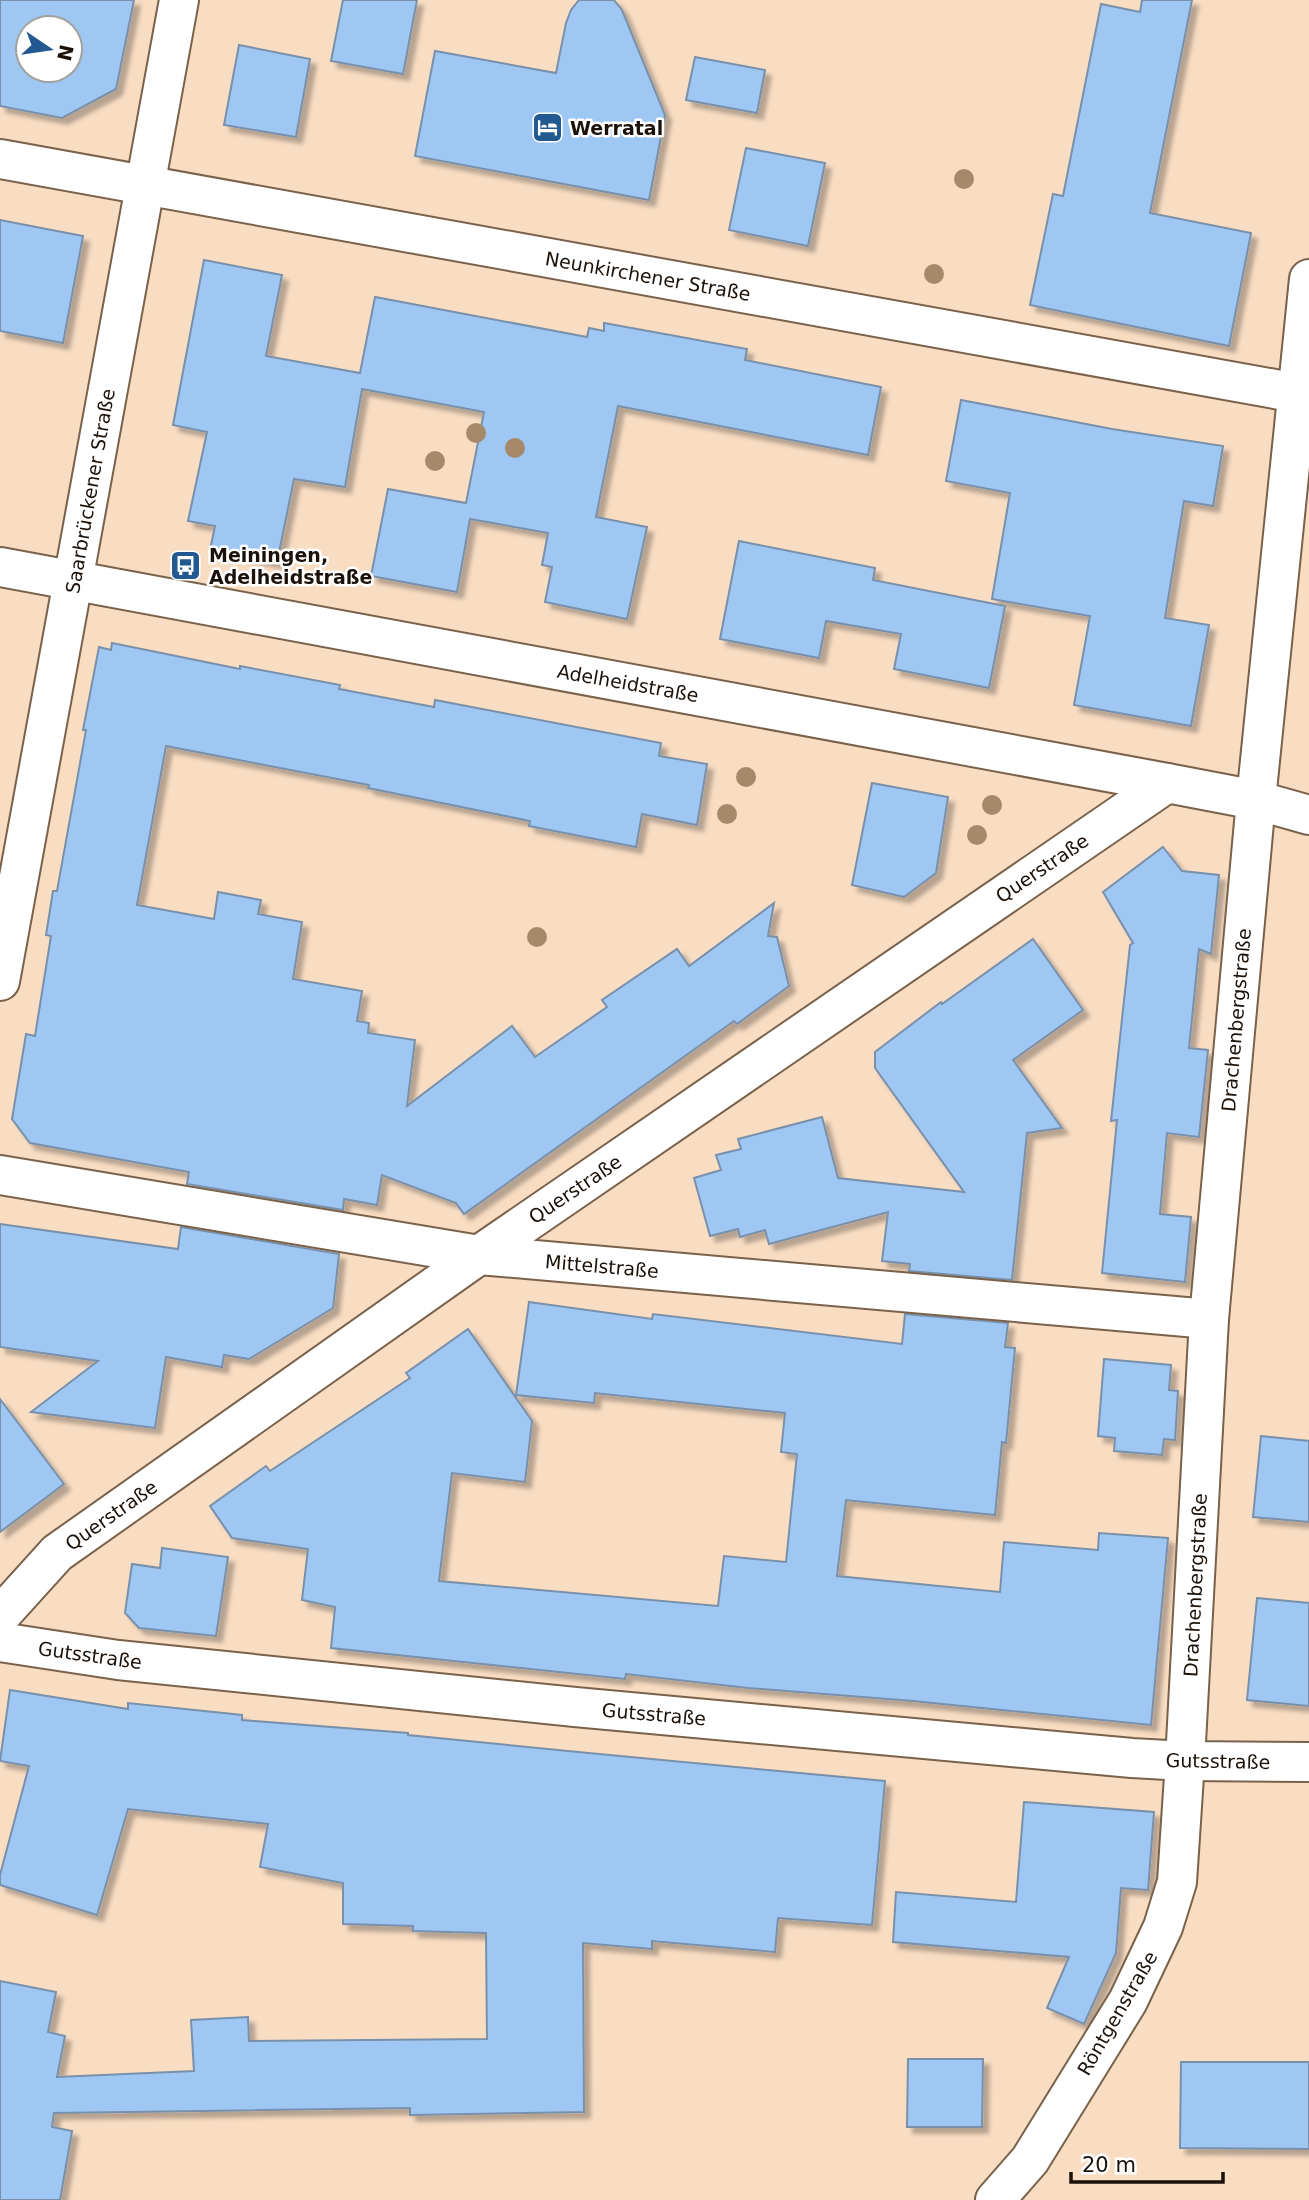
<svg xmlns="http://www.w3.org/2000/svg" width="1309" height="2200" font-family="'DejaVu Sans',sans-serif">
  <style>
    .building { fill: #9fc7f4; stroke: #7990aa; stroke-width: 2; fill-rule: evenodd; filter: url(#shadow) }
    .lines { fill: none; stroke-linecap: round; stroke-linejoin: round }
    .minor-casing { stroke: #79614a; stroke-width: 42 }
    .minor { stroke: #fff; stroke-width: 38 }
    .tree { fill: #a6886b }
    .labels { text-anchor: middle; stroke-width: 5; stroke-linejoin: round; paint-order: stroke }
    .poi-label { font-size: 19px; font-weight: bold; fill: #1b1108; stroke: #fff; text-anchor: start }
    .street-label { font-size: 19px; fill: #1b1108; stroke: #fff }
  </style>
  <defs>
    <filter id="shadow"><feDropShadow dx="6" dy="6" stdDeviation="2" flood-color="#0004"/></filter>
  </defs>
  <rect width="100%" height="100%" fill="#f9ddc3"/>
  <g class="building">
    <path d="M0,0H134L116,89L62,118L0,106ZM28,28H70V70H28Z"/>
    <polygon points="343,0 417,0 403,74 331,61"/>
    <polygon points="579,0 614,0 622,10 665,115 649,200 415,156 435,51 556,73 566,23 571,10"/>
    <polygon points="1142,0 1192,0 1150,213 1251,233 1229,346 1030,305 1053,194 1063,196 1101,4 1140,12"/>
    <polygon points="239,45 310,59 296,137 224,125"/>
    <polygon points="695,57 765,70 757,113 686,100"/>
    <polygon points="746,148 825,163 808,246 729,230"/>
    <polygon points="0,220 83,236 63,343 0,331"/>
    <polygon points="204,260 282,275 266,356 360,373 375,297 587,337 589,328 604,331 604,323 747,349 745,360 881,387 868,455 618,406 596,517 647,527 627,619 545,602 552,567 542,565 548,533 470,519 457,592 371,576 388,489 466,503 484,412 362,389 345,487 294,479 277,562 210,550 215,526 188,521 207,432 173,425"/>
    <polygon points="961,400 1112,429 1223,446 1213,506 1184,501 1165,618 1209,625 1191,726 1074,705 1090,616 992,599 1010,493 946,481"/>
    <polygon points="739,541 875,568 873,580 1005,606 989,688 894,669 901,634 826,621 819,658 720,639"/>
    <polygon points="112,643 240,669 240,666 340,685 339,689 434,707 435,700 661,743 659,756 707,764 697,825 642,814 636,847 529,826 530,821 368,788 369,785 166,746 137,905 214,919 218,892 261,900 258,914 302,922 293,979 362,991 357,1021 369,1023 368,1033 415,1040 407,1106 512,1026 535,1057 607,1007 602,1000 677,949 689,966 774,903 768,936 777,937 789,986 737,1024 734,1021 464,1214 456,1203 382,1175 377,1205 344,1199 343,1210 187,1184 189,1172 30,1143 12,1119 26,1034 35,1036 51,936 46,935 53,891 57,891 86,730 83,730 99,647 111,650"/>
    <polygon points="872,783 948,797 936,873 904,897 852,885"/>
    <polygon points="1163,847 1182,871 1219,875 1211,954 1199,949 1189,1048 1208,1050 1199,1137 1167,1133 1160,1214 1191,1217 1185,1282 1102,1273 1117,1120 1111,1121 1130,945 1133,943 1103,892"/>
    <polygon points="1033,939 1083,1010 1013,1060 1062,1128 1027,1133 1012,1280 909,1271 910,1264 882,1261 888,1212 769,1244 765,1230 740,1237 738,1229 710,1236 694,1178 721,1170 716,1155 741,1149 738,1139 822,1117 838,1178 964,1192 875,1068 875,1052 941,1002 942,1004"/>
    <polygon points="0,1224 178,1249 181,1227 339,1254 333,1308 249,1359 224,1355 222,1367 166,1357 155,1428 31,1412 98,1361 0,1347"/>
    <polygon points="529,1302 652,1319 653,1314 902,1344 905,1314 1008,1323 1005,1347 1015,1348 1006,1443 1002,1442 995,1515 846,1500 837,1576 1000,1592 1004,1542 1098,1550 1099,1533 1168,1538 1151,1725 913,1701 748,1688 626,1674 625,1679 331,1648 335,1607 302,1600 308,1549 232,1538 210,1506 266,1466 270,1471 410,1378 406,1373 468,1329 532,1421 525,1482 452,1473 439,1581 718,1606 724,1556 786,1562 797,1454 781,1452 785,1413 595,1393 594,1403 516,1395"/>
    <polygon points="1104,1359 1171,1365 1169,1390 1178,1391 1175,1440 1164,1439 1162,1455 1114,1451 1115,1438 1098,1436"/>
    <polygon points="0,1399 64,1484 0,1532"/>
    <polygon points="1261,1436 1309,1441 1309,1522 1253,1517"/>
    <polygon points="162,1548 228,1557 216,1636 139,1628 125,1613 132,1564 160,1568"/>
    <polygon points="1257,1598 1309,1603 1309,1706 1247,1700"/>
    <polygon points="10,1690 128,1709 128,1703 242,1715 242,1720 408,1733 408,1735 578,1752 885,1781 872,1925 778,1918 775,1952 652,1941 652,1949 583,1943 584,2112 410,2115 410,2108 54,2113 52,2127 72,2131 60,2200 0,2200 0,1981 56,1992 48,2032 65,2036 57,2077 194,2071 191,2020 248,2017 249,2041 487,2039 486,1933 413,1931 413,1926 343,1924 343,1883 260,1867 268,1824 128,1809 97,1915 0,1885 0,1875 29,1766 0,1761"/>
    <polygon points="1024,1802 1154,1812 1148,1890 1121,1888 1116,1953 1084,2024 1047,2008 1069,1957 893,1942 896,1892 1016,1902"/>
    <polygon points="908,2059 983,2059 982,2127 907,2127"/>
    <polygon points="1181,2062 1309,2062 1309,2149 1180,2148"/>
  </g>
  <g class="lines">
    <defs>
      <g id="minor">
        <polyline points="0,159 1297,393"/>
        <polyline points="0,567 1167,783 1256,800 1309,815"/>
        <polyline points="0,981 179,0"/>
        <polyline points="0,1175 479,1255 1209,1319"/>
        <polyline points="0,1616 57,1553 479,1255 1167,783"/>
        <polyline points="0,1642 118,1660 575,1707 1132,1758 1185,1761 1309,1762"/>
        <polyline points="995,2200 1030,2160 1128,2001 1163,1927 1177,1882 1185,1761 1209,1319 1256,800 1309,279"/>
      </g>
    </defs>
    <use href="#minor" class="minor-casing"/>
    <use href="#minor" class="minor"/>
  </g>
  <g class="tree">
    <circle cx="964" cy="179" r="10"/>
    <circle cx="934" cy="274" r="10"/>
    <circle cx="476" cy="433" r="10"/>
    <circle cx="515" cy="448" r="10"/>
    <circle cx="435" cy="461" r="10"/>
    <circle cx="746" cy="777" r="10"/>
    <circle cx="992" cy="805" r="10"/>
    <circle cx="727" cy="814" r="10"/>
    <circle cx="977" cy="835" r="10"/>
    <circle cx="537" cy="937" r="10"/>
  </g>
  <defs>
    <symbol id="hotel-square" viewBox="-11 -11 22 22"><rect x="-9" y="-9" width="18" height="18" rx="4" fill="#225991" stroke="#fff"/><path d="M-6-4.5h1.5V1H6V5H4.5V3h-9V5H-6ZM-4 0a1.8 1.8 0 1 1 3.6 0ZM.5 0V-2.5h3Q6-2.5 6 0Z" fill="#fff"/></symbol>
    <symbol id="bus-square" viewBox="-11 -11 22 22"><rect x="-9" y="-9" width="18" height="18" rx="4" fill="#225991" stroke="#fff"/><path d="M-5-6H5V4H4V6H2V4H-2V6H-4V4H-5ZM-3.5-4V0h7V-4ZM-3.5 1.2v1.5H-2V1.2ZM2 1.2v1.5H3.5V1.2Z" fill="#fff"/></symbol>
  </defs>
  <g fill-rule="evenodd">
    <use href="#hotel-square" x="530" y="110" width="35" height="35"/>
    <use href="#bus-square" x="168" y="548" width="35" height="35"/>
  </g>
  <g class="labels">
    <g class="poi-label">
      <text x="570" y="135">Werratal</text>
      <text x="209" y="562">Meiningen,<tspan x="209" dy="22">Adelheidstraße</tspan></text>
    </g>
    <g class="street-label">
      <text transform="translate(648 276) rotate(10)" y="7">Neunkirchener Straße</text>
      <text transform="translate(90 491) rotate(-80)" y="7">Saarbrückener Straße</text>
      <text transform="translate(628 683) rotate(10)" y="7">Adelheidstraße</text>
      <text transform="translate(1042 868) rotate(-34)" y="7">Querstraße</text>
      <text transform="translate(1236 1020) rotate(-85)" y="7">Drachenbergstraße</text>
      <text transform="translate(575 1189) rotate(-34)" y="7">Querstraße</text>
      <text transform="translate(602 1266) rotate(5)" y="7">Mittelstraße</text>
      <text transform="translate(111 1515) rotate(-35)" y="7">Querstraße</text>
      <text transform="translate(1195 1585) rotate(-87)" y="7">Drachenbergstraße</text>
      <text transform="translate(90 1655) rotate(8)" y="7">Gutsstraße</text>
      <text transform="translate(654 1714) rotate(5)" y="7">Gutsstraße</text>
      <text transform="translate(1218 1761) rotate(1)" y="7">Gutsstraße</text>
      <text transform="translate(1117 2013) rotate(-60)" y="7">Röntgenstraße</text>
    </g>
  </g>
  <g transform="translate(49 49) rotate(103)"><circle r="33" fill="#ffffff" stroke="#a4a09c" stroke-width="2"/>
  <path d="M0-5L12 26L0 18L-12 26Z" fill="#225991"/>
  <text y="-10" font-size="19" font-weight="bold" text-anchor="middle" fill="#1b1108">N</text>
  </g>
  <path d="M1071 2172v10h152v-10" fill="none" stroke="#1b1108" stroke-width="3.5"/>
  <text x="1082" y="2172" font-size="21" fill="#1b1108" stroke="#ffffff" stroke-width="5" paint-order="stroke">20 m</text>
</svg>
